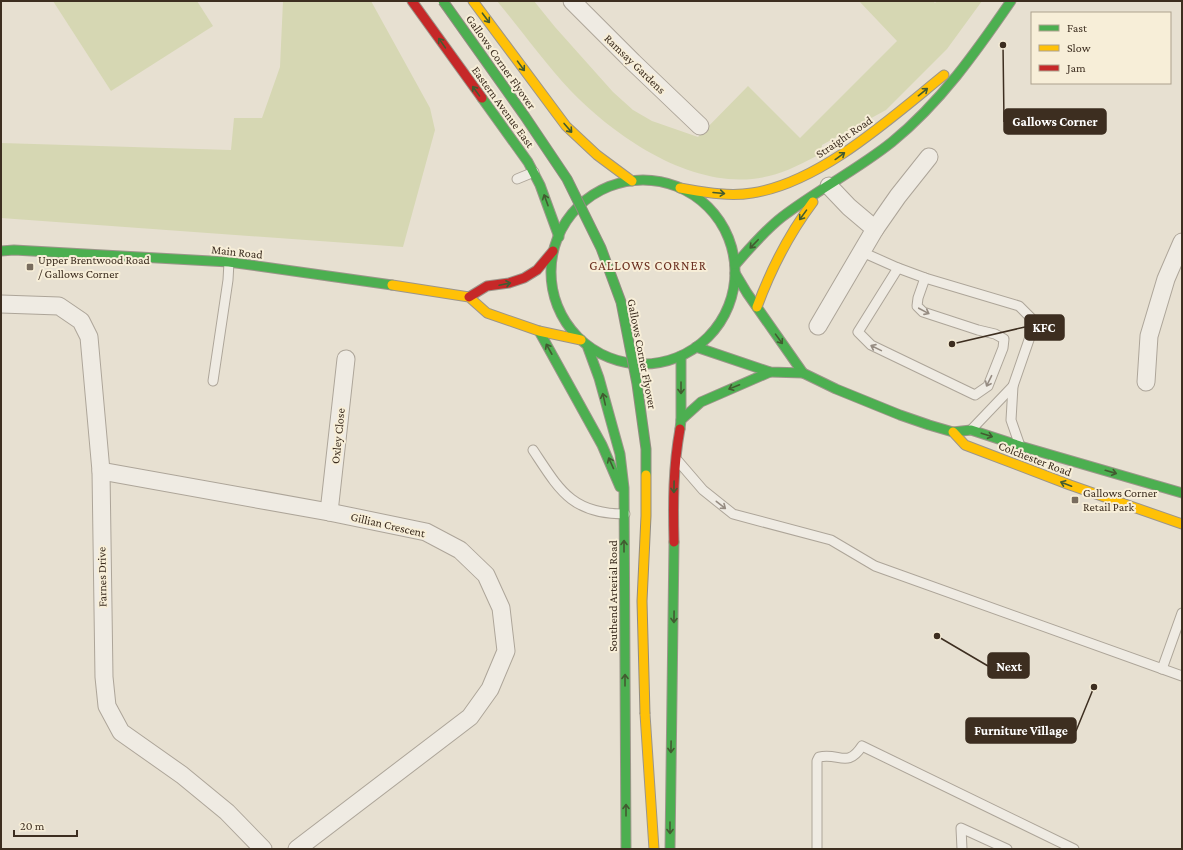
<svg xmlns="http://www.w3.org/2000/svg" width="1183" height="850" font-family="'Crimson Pro',serif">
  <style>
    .green { fill: #d6d7b3 }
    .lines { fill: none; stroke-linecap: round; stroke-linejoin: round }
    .lane-casing { stroke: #ada599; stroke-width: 11 }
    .street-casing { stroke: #ada599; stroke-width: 19 }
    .fast-casing { stroke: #9c958a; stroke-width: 11 }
    .slow-casing { stroke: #9c958a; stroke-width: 11 }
    .jam-casing { stroke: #9c958a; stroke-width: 11 }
    .lane { stroke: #efebe3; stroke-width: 9 }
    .street { stroke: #efebe3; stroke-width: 17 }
    .fast { stroke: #4caf50; stroke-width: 9 }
    .slow { stroke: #ffc107; stroke-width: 9 }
    .jam { stroke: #c62828; stroke-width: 9 }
    .fast-bridge-casing { stroke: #928b80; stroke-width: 11; stroke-linecap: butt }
    .slow-bridge-casing { stroke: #928b80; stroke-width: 11; stroke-linecap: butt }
    .fast-bridge { stroke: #4caf50; stroke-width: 9 }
    .slow-bridge { stroke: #ffc107; stroke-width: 9 }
    .oneway { stroke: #425b31 }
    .oneway2 { stroke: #968c82 }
    .poi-dot { fill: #786c5e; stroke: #f7eed8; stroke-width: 1.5 }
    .labels { text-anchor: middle; stroke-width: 4; stroke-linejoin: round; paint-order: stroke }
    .street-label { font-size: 12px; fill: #3d2e20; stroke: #f7eed8 }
    .poi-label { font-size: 12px; fill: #3d2e20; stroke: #f7eed8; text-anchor: start }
    .neighbourhood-label { font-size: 13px; letter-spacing: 1px; fill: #6b2e1e; stroke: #f7eed8 }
    .leader { fill: none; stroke: #3d2e20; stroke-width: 1.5 }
    .callout-dot { fill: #3d2e20; stroke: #f7eed8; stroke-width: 1.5 }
    .callout { fill: #3d2e20; stroke: #3d2e20; stroke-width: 1.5 }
    .callout-label { font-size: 13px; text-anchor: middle; font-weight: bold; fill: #fff }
  </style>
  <rect width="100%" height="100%" fill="#e7e0d1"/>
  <g class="green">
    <polygon points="53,1 197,1 213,26 111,91"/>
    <polygon points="283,1 371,1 430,108 435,130 403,247 1,218 1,143 231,150 234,118 262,118 280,67"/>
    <path d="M497,1H534L555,27L613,92L633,110L652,121L698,137L748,86L800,138L897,41L859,1H933L935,3L937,1H982L947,49L886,110L822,145L821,154C804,162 787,172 769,176C698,194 617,139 570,90C544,62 521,30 497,1Z"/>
  </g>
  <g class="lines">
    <defs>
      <g id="lane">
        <polyline points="517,179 534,172"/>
        <polyline points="862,252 898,268 925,278 1019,306 1031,318 1031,334 1013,386 1011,420 1019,443"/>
        <polyline points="898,268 858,332 871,345 975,395 988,386 1003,348 1004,339 995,334 978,330 923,312 917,306 918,298 925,278"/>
        <polyline points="213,381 228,280 229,262"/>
        <polyline points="971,430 1013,386"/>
        <path d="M533,450C559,489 571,514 625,514"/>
        <polyline points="678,461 703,490 733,514 831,540 875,566 1182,676"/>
        <polyline points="1162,669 1182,613"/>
        <path d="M817,849V761L819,757C839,752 847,769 862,746L1074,849"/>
        <polyline points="962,849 961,828 1007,849"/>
      </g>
      <g id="street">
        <polyline points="572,1 633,62 700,126"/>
        <polyline points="829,186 849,207 875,229"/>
        <polyline points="1,304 59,306 81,321 89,337 101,471 104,677 107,706 121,732 182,775 227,812 263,849"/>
        <polyline points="818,326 875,229 898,196 929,157"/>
        <polyline points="1146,382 1149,336 1166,279 1182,242"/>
        <polyline points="101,471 329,512 426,532 460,550 486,575 501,608 506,651 490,689 470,717 297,849"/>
        <polyline points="329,512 346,359"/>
      </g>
      <g id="fast">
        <polyline points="482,98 528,162 540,185 559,237"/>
        <circle cx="643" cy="272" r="92"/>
        <polyline points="1,251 14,250 229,262 392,285"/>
        <path d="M735,265C750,248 764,231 782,217C817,190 857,170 892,142C940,103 976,52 1011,1"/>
        <polyline points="735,273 747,293 803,373"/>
        <polyline points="539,331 602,445 620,487"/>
        <polyline points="696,347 770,372 803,373 836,389 900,415 929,425 953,432 971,430 1020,446 1182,493"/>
        <polyline points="588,348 599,378 620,454 624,488 626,849"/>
        <polyline points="681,420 701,402 770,372"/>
        <polyline points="680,429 681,420 681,356"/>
        <polyline points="670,849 674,542"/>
      </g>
      <g id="slow">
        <polyline points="473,1 566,126 597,155 632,181"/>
        <path d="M680,188C704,192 728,197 752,193C820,183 892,117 944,75"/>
        <polyline points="392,285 469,297 487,313 539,331 581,340"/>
        <path d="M757,307C771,269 789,234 813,202"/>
        <polyline points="953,432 965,445 1070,485 1182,524"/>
        <polyline points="645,714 654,849"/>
      </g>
      <g id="jam">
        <polyline points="412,1 482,98"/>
        <polyline points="469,297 487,286 509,283 524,278 537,270 553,251"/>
        <path d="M674,542C673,504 673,467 680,429"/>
      </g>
    </defs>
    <use href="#lane" class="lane-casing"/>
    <use href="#street" class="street-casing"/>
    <use href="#fast" class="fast-casing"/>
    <use href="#slow" class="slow-casing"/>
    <use href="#jam" class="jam-casing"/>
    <use href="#lane" class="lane"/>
    <use href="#street" class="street"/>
    <use href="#fast" class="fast"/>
    <use href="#slow" class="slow"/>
    <use href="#jam" class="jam"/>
    <defs>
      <polyline id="fast-bridge" points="443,1 524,115 567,179 601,248 621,302 637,384 646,449 646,475"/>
      <polyline id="slow-bridge" points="645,714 642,601 646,516 646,475"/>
    </defs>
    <use href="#fast-bridge" class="fast-bridge-casing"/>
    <use href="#slow-bridge" class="slow-bridge-casing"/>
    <use href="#fast-bridge" class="fast-bridge"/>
    <use href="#slow-bridge" class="slow-bridge"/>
  </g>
  <defs><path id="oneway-shaft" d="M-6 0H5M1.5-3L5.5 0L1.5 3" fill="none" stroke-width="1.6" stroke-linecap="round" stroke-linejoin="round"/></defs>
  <g class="oneway">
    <use href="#oneway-shaft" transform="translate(486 18) rotate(53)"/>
    <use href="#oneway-shaft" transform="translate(442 43) rotate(-125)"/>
    <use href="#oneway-shaft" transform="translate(521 66) rotate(54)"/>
    <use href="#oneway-shaft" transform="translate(476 91) rotate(-126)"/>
    <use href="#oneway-shaft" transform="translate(923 92) rotate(-39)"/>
    <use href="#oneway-shaft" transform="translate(568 128) rotate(49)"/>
    <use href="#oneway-shaft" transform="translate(840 156) rotate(-36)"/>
    <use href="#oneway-shaft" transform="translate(719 193) rotate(5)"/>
    <use href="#oneway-shaft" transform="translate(546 200) rotate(-110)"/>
    <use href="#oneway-shaft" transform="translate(803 215) rotate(126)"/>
    <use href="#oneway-shaft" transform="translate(754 244) rotate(134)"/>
    <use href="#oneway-shaft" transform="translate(505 284) rotate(-12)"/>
    <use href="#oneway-shaft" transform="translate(779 339) rotate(54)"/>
    <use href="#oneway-shaft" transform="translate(549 349) rotate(-119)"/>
    <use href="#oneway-shaft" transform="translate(734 387) rotate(158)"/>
    <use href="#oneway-shaft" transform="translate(681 388) rotate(90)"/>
    <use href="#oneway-shaft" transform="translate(604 399) rotate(-103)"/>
    <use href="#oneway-shaft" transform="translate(987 435) rotate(18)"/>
    <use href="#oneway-shaft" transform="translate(611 463) rotate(-114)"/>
    <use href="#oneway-shaft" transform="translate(1111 472) rotate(16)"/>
    <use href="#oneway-shaft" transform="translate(1066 484) rotate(-159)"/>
    <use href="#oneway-shaft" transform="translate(674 487) rotate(91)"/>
    <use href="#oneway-shaft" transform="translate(624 546) rotate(-90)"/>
    <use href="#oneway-shaft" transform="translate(674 617) rotate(91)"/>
    <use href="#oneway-shaft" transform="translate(625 680) rotate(-90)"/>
    <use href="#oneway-shaft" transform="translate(671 747) rotate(91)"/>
    <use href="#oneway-shaft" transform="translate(626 810) rotate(-90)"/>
    <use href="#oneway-shaft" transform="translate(670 828) rotate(90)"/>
  </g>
  <g class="oneway2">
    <use href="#oneway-shaft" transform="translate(924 311) rotate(28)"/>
    <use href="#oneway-shaft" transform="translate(876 348) rotate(-154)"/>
    <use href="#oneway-shaft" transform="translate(989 381) rotate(116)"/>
    <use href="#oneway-shaft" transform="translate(721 505) rotate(38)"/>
  </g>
  <g class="poi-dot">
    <rect x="26" y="263" width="8" height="8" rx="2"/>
    <rect x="1071" y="496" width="8" height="8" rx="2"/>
  </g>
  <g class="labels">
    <g class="street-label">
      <text transform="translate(501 62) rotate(55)" y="4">Gallows Corner Flyover</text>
      <text transform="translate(635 64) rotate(44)" y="4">Ramsay Gardens</text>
      <text transform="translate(503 107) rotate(54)" y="4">Eastern Avenue East</text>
      <text transform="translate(844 137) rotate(-34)" y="4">Straight Road</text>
      <text transform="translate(237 252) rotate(6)" y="4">Main Road</text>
      <text transform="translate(642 354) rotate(79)" y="4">Gallows Corner Flyover</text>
      <text transform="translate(338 436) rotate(-84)" y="4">Oxley Close</text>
      <text transform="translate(1035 459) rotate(21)" y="4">Colchester Road</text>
      <text transform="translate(388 525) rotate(13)" y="4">Gillian Crescent</text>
      <text transform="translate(102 577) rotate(-91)" y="4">Farnes Drive</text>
      <text transform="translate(613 596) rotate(-90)" y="4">Southend Arterial Road</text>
    </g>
    <g class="poi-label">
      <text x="38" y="264">Upper Brentwood Road<tspan x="38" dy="14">/ Gallows Corner</tspan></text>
      <text x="1083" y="497">Gallows Corner<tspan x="1083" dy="14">Retail Park</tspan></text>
    </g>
    <g class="neighbourhood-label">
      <text x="648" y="270">GALLOWS CORNER</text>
    </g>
  </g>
  <path class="leader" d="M1003 45L1004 122M952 344L1025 327M937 636L988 666M1094 687L1076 731"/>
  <g class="callout-dot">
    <circle cx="1003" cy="45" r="4"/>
    <circle cx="952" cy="344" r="4"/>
    <circle cx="937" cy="636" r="4"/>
    <circle cx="1094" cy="687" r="4"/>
  </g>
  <g class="callout">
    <rect x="1004" y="109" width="102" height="25" rx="4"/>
    <rect x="1025" y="315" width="39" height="25" rx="4"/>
    <rect x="988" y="653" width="41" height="25" rx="4"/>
    <rect x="966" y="718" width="110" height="25" rx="4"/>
  </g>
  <g class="callout-label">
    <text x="1055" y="126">Gallows Corner</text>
    <text x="1044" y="332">KFC</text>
    <text x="1009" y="671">Next</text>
    <text x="1021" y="735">Furniture Village</text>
  </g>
  <rect width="1183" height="850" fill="none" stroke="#3d2e20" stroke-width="4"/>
  <rect x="1031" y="12" width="140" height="72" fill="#f7eed8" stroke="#ada18e"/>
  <rect x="1039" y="25" width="20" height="6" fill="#4caf50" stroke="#ada18e"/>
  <text x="1067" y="32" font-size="12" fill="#3d2e20">Fast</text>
  <rect x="1039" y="45" width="20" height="6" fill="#ffc107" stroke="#ada18e"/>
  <text x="1067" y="52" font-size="12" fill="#3d2e20">Slow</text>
  <rect x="1039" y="65" width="20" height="6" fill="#c62828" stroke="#ada18e"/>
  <text x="1067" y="72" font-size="12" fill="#3d2e20">Jam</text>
  <path d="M14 830v6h63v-6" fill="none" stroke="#3d2e20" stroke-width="2"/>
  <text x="20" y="830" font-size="12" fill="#3d2e20" stroke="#f7eed8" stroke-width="3" paint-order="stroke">20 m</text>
</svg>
